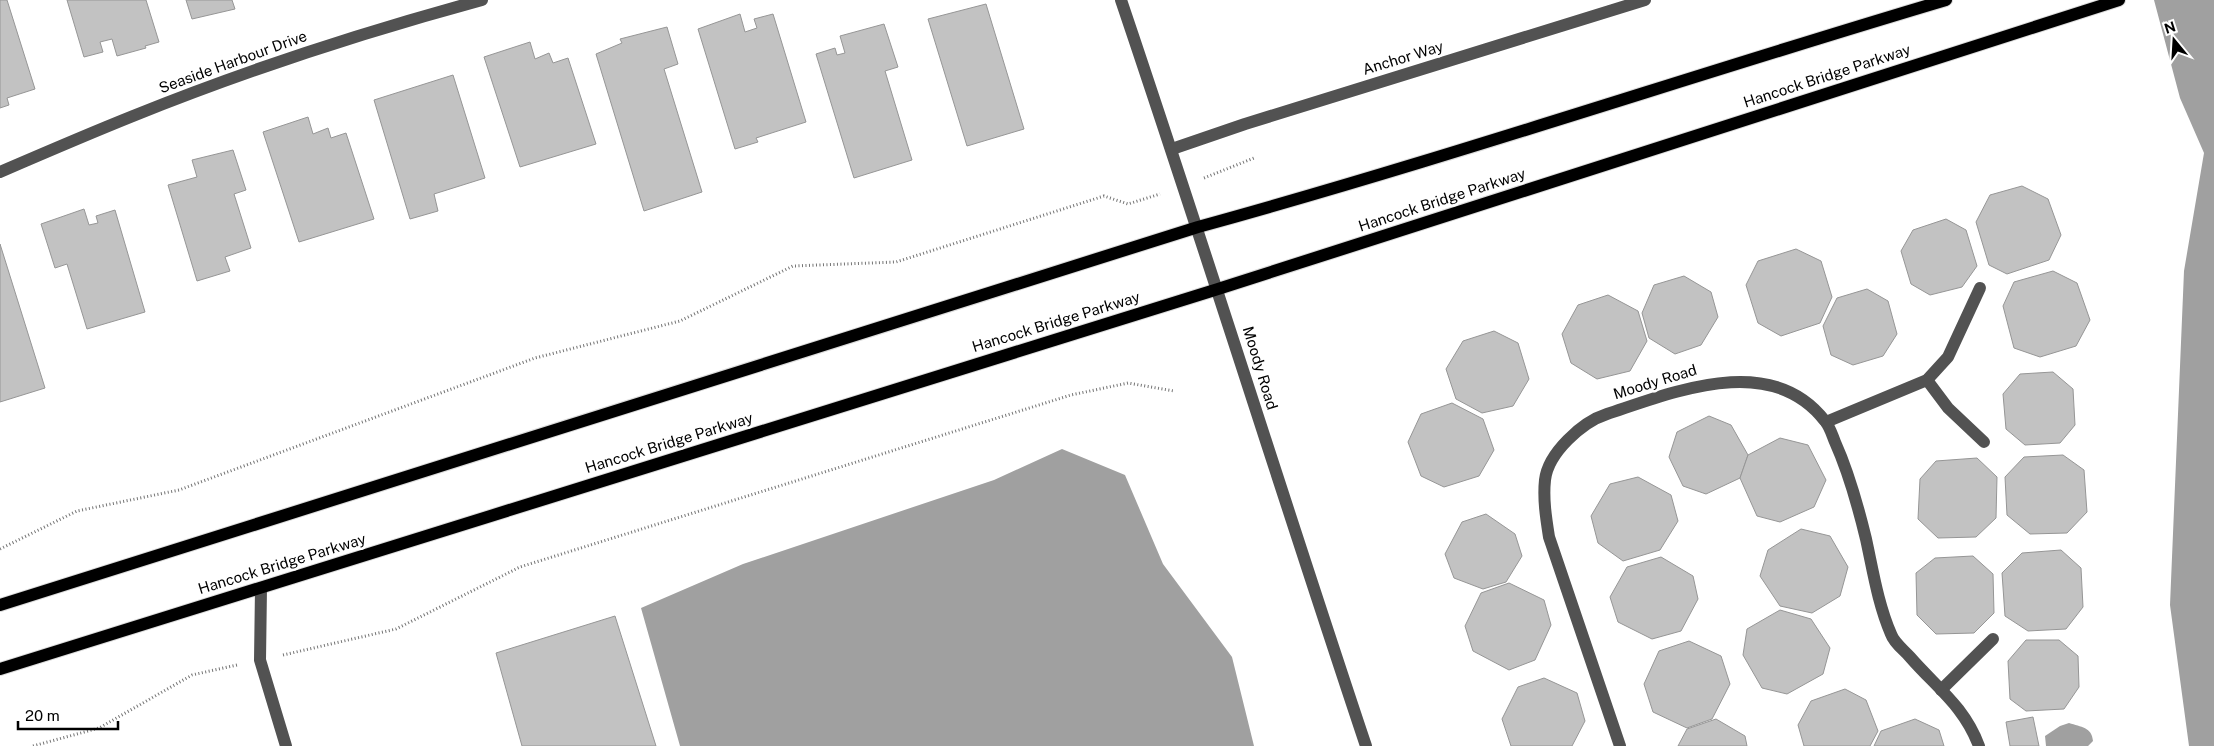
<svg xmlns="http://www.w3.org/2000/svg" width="2214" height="746" font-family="'Public Sans',sans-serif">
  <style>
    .water { fill: #a0a0a0 }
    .building { fill: #c2c2c2; stroke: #969696 }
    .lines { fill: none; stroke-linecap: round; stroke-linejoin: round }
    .major-casing { stroke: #dbdbdb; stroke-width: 14 }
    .path { stroke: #747474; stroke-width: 3; stroke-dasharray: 1 2.5; stroke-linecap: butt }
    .minor { stroke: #525252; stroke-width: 12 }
    .major { stroke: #000; stroke-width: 12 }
    .labels { text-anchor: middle; stroke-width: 5; stroke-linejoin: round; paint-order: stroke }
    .street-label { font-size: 15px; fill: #000; stroke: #fff }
  </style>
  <rect width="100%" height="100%" fill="#fff"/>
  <g class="water">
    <polygon points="2154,0 2214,0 2214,746 2189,746 2170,605 2184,271 2204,153 2180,98"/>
    <polygon points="1062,449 1125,475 1163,564 1232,657 1254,746 680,746 641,608 743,564 994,480"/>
    <path d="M2069,723C2081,727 2092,727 2093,741L2088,746H2046L2045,736L2060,726Z"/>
  </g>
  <g class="building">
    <polygon points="0,0 7,0 35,89 7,98 9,105 0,108"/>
    <polygon points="67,0 146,0 159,42 145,46 146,48 117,56 112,39 100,42 103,52 84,57"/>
    <polygon points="186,0 232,0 235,9 192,19"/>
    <polygon points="986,4 1024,129 967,146 928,19"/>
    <polygon points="740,14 745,32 757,28 754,19 773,14 806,122 756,138 758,142 735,149 698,29"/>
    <polygon points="884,24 898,67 885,71 912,160 854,178 816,54 835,48 837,55 845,53 840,36"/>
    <polygon points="667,27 678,64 664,69 702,192 644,211 596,54 622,43 620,39"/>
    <polygon points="530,42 535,59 549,53 553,63 568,58 596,144 520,167 484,57"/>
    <polygon points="453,75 485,178 434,194 438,211 410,219 374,100"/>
    <polygon points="308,117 313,134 328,128 331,138 346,133 374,219 299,242 263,132"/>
    <polygon points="233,150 246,190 234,194 251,248 225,257 230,271 197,281 168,185 197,177 192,160"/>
    <polygon points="2022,186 2048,199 2061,235 2049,260 2007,274 1989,265 1976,222 1990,195"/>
    <polygon points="84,209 89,225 98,223 96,216 115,210 145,312 87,329 67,264 55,268 41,224"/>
    <polygon points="1946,219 1966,230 1977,266 1962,287 1930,295 1911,284 1901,251 1913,230"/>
    <polygon points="0,244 45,388 0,402"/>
    <polygon points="1796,249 1821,261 1832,297 1820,323 1781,336 1758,323 1746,285 1758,261"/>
    <polygon points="2053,271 2077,283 2090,320 2076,346 2040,357 2014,348 2003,306 2014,282"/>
    <polygon points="1684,276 1711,292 1718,317 1701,345 1675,354 1649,338 1642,313 1654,285"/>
    <polygon points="1867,289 1888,301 1897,334 1883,356 1853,365 1831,355 1823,326 1837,298"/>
    <polygon points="1608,295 1638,311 1647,341 1630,371 1597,379 1571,363 1562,334 1578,305"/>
    <polygon points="1494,331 1518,343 1529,379 1513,406 1482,413 1456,399 1446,369 1463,341"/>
    <polygon points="2053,372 2073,389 2075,425 2060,443 2025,445 2006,429 2003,394 2020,374"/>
    <polygon points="1452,403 1483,419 1494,450 1479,476 1444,487 1421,476 1408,442 1421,414"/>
    <polygon points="1709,416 1731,425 1748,455 1740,478 1706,494 1683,486 1669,457 1677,432"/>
    <polygon points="1780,438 1808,445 1826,480 1814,507 1780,522 1757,516 1740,478 1748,455"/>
    <polygon points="2063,455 2084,470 2087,512 2067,533 2030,534 2007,515 2005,477 2024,457"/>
    <polygon points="1977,458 1997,477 1996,518 1976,537 1938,538 1918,519 1920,479 1936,461"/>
    <polygon points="1638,477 1671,495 1678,521 1660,550 1623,561 1598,543 1591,516 1610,484"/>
    <polygon points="1486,514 1515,534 1522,556 1506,582 1483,589 1454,578 1445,554 1462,522"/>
    <polygon points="1801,529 1830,536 1848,567 1840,596 1812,613 1780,606 1760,576 1768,550"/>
    <polygon points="2061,550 2081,568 2083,607 2066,629 2028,631 2005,616 2002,573 2022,553"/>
    <polygon points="1973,556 1993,574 1994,613 1974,633 1936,634 1917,615 1916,573 1935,558"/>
    <polygon points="1661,557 1693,576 1698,599 1681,631 1652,639 1618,622 1610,597 1627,567"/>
    <polygon points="1509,583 1544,600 1551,625 1535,660 1509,670 1473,651 1465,626 1481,593"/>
    <polygon points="1780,610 1811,619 1830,648 1823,674 1787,694 1762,688 1743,655 1747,629"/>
    <polygon points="615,616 656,746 522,746 496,653"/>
    <polygon points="2026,640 2059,640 2078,656 2079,687 2064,709 2026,711 2010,699 2008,661"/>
    <polygon points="1689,641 1721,656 1730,684 1712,719 1687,728 1653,712 1644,684 1659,651"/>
    <polygon points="1544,678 1577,693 1585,721 1572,746 1511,746 1502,719 1518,687"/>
    <polygon points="1845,689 1866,700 1878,731 1870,746 1804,746 1798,725 1811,701"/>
    <polygon points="2033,717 2039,746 2010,746 2006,722"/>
    <polygon points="1716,719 1745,736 1747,746 1678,746 1687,729"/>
    <polygon points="1915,719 1939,730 1944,746 1874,746 1881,731"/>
  </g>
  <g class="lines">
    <defs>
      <g id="major">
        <path d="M0,605L1198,227C1449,158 1696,74 1946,0"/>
        <polyline points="0,669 1218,289 2119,0"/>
      </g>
    </defs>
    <use href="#major" class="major-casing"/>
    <g class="path">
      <polyline points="1204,178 1254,158"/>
      <polyline points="0,549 77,511 179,490 535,358 680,321 793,266 896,262 1104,196 1128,204 1160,194"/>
      <polyline points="283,655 396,629 520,567 1071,395 1128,383 1174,391"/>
      <polyline points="33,746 99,728 192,675 237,665"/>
    </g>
    <g class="minor">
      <path d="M1121,0C1205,248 1283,498 1366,746"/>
      <polyline points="1172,149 1245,124 1645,0"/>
      <path d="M0,172C44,153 88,134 133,116C247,70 364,32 482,0"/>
      <polyline points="1927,380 1948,408 1984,442"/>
      <polyline points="1826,422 1927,380 1948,357 1980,288"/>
      <polyline points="261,588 260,660 286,746"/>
      <polyline points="1941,690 1993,639"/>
      <path d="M1620,746L1549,537C1546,518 1543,499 1545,480C1548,453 1582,422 1607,414C1674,392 1771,351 1825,421C1830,427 1832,435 1835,442C1849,473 1858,506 1866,539C1873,571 1878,604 1891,634C1894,643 1904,650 1910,657C1937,688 1964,706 1979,746"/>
    </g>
    <use href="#major" class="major"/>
  </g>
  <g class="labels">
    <g class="street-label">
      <text transform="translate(1403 58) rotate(-17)" y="5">Anchor Way</text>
      <text transform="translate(233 62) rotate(-20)" y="5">Seaside Harbour Drive</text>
      <text transform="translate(1827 76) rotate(-18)" y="5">Hancock Bridge Parkway</text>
      <text transform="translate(1442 200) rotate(-18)" y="5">Hancock Bridge Parkway</text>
      <text transform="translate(1056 322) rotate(-17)" y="5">Hancock Bridge Parkway</text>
      <text transform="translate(1260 368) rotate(73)" y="5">Moody Road</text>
      <text transform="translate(1655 382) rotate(-17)" y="5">Moody Road</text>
      <text transform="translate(669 443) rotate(-17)" y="5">Hancock Bridge Parkway</text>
      <text transform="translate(282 564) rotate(-17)" y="5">Hancock Bridge Parkway</text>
    </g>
  </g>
  <g transform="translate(2174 40) rotate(342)" stroke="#ffffff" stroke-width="4" paint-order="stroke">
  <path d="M0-4L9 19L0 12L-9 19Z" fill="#000000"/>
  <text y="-8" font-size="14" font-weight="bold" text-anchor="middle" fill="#000000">N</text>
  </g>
  <path d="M18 721v8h100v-8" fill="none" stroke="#000000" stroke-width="2.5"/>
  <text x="25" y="721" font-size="15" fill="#000000" stroke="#ffffff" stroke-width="4" paint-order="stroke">20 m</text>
</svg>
